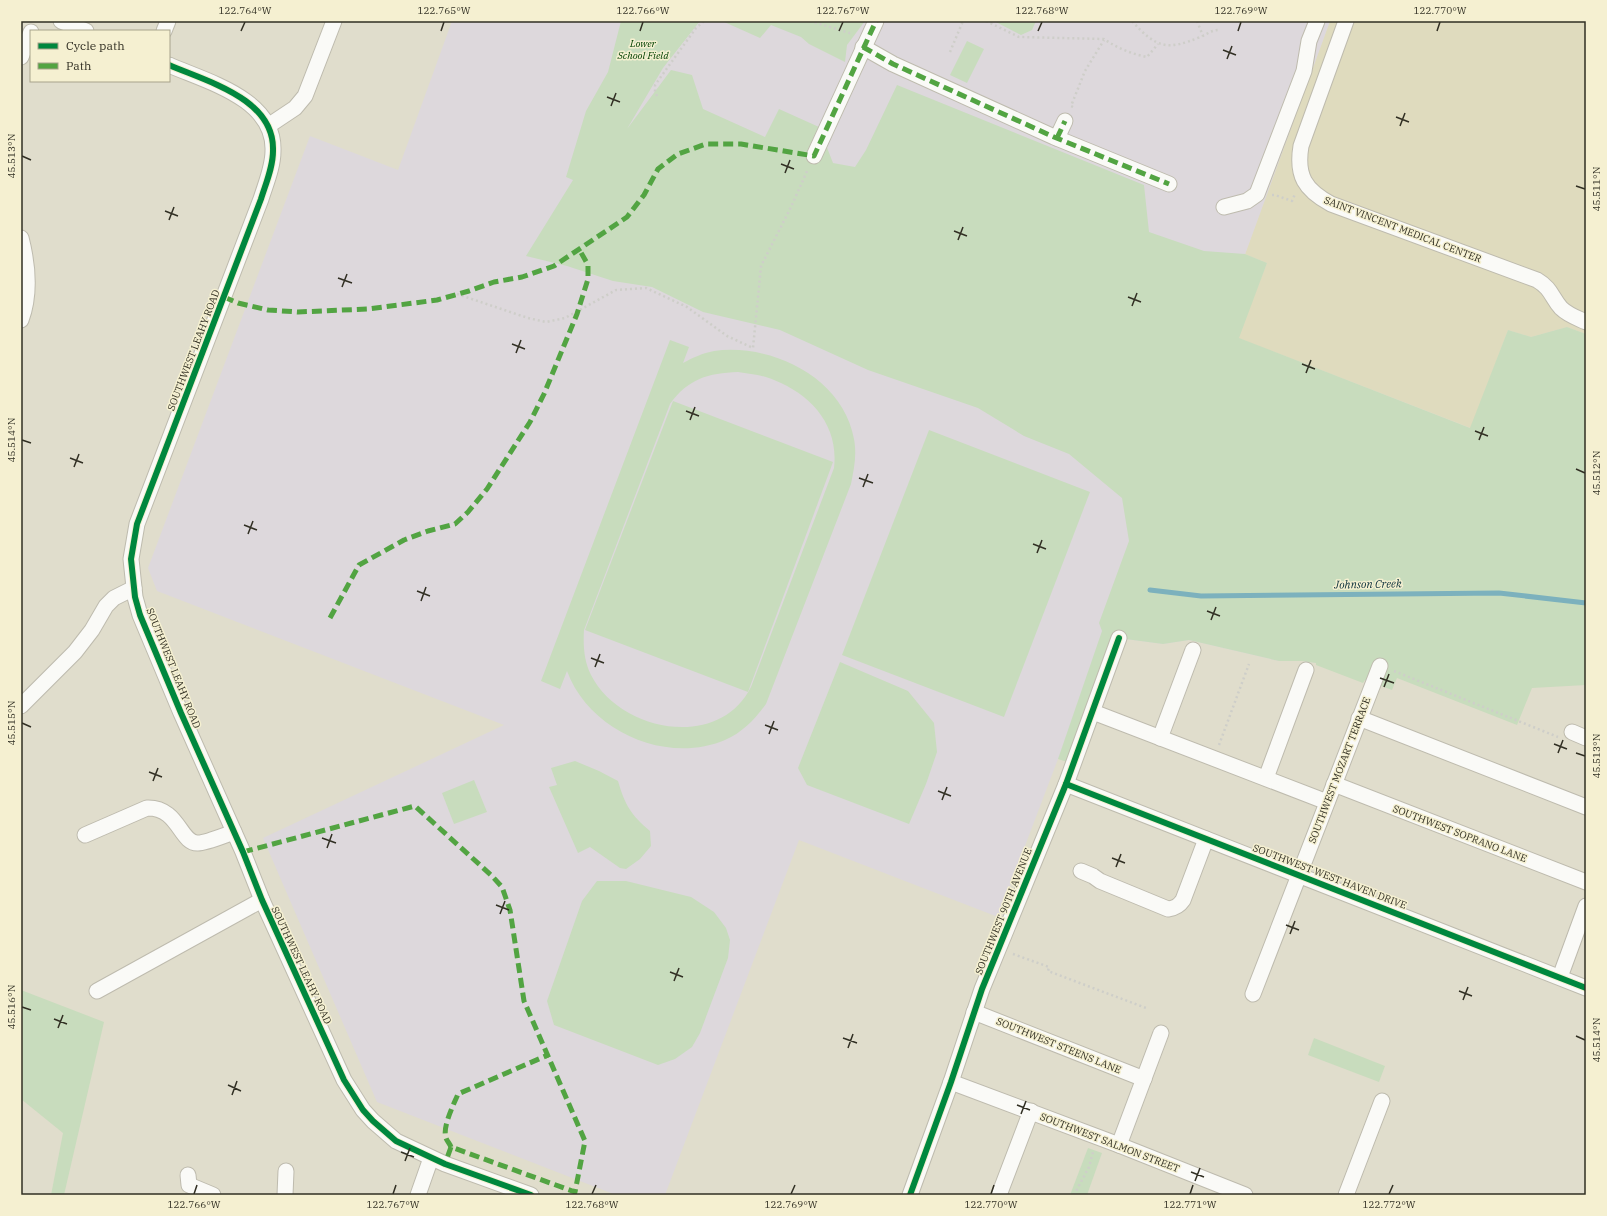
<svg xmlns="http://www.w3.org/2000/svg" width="1607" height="1216" font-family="'IBM Plex Serif',serif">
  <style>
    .built { fill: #dfdbbe }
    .education { fill: #ddd8dc }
    .green { fill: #c8dcbd; fill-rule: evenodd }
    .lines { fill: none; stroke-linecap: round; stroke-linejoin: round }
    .stream { stroke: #7cb1bd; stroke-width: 5 }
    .minor-casing { stroke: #bebbae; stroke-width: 17 }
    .path { stroke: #cecec9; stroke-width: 2.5; stroke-dasharray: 2 3; stroke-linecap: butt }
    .minor { stroke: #fafaf7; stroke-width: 15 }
    .quiet { stroke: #52a442; stroke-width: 5; stroke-dasharray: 10 5; stroke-linecap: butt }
    .cycleway-casing { stroke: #f5f0d1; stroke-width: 8 }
    .cycleway { stroke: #00873e; stroke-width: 6 }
    .ticks { fill: none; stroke: #312f23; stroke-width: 1.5 }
    .labels { text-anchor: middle; stroke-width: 3; stroke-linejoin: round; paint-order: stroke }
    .park-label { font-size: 10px; font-style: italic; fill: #004100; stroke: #f5f0d1 }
    .street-label { font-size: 10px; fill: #312f23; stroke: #f5f0d1 }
    .water-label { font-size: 11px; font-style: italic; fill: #082e39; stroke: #f5f0d1 }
    .neatline { fill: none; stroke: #312f23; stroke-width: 1.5 }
    .ticks-label { font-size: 10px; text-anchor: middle; fill: #312f23 }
  </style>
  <rect width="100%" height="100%" fill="#e0ddcc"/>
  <polygon class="built" points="1330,21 1586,21 1586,334 1567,327 1531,337 1508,330 1471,428 1238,338 1267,263 1245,254"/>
  <polygon class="education" points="452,21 1330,21 1167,469 1334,665 1302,661 1279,661 1189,640 1163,644 1118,638 1058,759 998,917 799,840 665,1195 616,1195 377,1102 263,838 504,725 157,591 148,568 310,136 398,170"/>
  <g class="green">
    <polygon points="621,21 700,21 663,68 627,129 671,70 692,75 703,109 765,137 779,109 819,127 833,163 855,167 866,150 897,85 1144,185 1149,232 1204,251 1245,254 1267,263 1239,338 1470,428 1508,330 1531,337 1567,327 1586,334 1586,685 1532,688 1517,725 1397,678 1392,690 1365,680 1363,683 1316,665 1316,663 1302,661 1279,661 1189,640 1163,644 1118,638 1070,763 1058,759 1102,631 1099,623 1129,541 1122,498 1069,454 1024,436 978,408 868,370 780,330 703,312 652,287 613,281 567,266 526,256 573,180 566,177 586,111 608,72"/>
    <polygon points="722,21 865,21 847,45 845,62 809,44 801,37 771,25 760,38"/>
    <polygon points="994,21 1036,21 1032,30 1021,35"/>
    <polygon points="967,41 984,49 967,83 950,75"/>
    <path d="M670,340L689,347L683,363C692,358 703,353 714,351C771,343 843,377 854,439C857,455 854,469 851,484L766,704C755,719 743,732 725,740C666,765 589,731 567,671L560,689L541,681ZM738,372C750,374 763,375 774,380C812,395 839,426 834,468L751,687C719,751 620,732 591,675C584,661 583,645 584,630L670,404C688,379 708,373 738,372Z"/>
    <polygon points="673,401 833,462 748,692 585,630"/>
    <polygon points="929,430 1090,492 1004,717 842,655"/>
    <polygon points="840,662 908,691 934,723 937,752 926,784 909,824 807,785 798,768"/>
    <path d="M575,761L599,771L618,781C625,805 631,815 650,831L651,846L640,859L626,869L620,868L590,847L578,853L549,787L557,785L551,768Z"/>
    <polygon points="474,780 487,812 454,824 442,793"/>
    <polygon points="597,881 626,881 691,897 714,912 726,928 730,940 728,958 700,1033 692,1047 675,1059 658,1065 554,1025 547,1001 582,901"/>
    <polygon points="21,990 104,1022 64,1195 51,1195 63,1133 21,1099"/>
    <polygon points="1314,1038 1385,1066 1379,1082 1308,1055"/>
    <polygon points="1088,1148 1102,1153 1087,1195 1070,1195"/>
  </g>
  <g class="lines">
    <polyline class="stream" points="1150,590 1201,596 1499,593 1586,603"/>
    <defs>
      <g id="minor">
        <polyline points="61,21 86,31"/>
        <path d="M1346,21L1301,146C1296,176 1305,190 1331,204L1537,280C1552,289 1551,297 1561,308C1568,315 1577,318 1586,322"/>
        <polyline points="164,31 168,21"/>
        <polyline points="863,47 893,64 1054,137 1169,184"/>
        <polyline points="21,57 31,32"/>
        <path d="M169,65C208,82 275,99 273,151C273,167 266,183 261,199L137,524L131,559L135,597L140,615L181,713L243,852L262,900L344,1080L363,1110L373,1121L396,1141L445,1164L531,1195"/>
        <polyline points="268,126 295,108 305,96 334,21"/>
        <polyline points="1057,138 1065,121"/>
        <polyline points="814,156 876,21"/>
        <polyline points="1224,207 1247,201 1257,194 1304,71 1309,41 1317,21"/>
        <path d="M21,238C28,265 31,293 21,320"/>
        <polyline points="21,706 75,652 92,630 106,606 114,598 134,588"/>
        <polyline points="1093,712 1327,802"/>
        <polyline points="1359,718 1586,807"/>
        <polyline points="1572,732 1586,738"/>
        <polyline points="1160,738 1193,650"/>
        <polyline points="1266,778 1306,670"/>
        <polyline points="1066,784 1586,988"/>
        <polyline points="1334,784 1586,882"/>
        <path d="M85,835L147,808C179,807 180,844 198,843C206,843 225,835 234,832"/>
        <path d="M1081,871L1093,876L1100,881L1168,909C1175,908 1179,906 1183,900L1206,839"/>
        <polyline points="1560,977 1586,906"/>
        <polyline points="97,991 262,900"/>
        <polyline points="1253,994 1380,666"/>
        <polyline points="974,1012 1144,1079"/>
        <polyline points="951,1082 1119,1145 1245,1195"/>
        <polyline points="1119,1145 1161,1033"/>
        <polyline points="188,1175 189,1185 213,1195"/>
        <polyline points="285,1195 286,1171"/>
        <polyline points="418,1195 431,1158"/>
        <polyline points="910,1195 951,1082 982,989 1066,784 1119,638"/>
        <polyline points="999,1195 1031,1111"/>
        <polyline points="1346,1195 1382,1101"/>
      </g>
    </defs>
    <use href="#minor" class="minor-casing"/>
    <g class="path">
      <polyline points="810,21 853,34"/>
      <path d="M986,21L1019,37L1104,39C1117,48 1132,54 1147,57L1158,44"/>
      <path d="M1132,21C1156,48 1167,51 1200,37C1208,34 1211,30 1220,30"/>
      <polyline points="1197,21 1203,36"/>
      <polyline points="950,52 963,21"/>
      <polyline points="657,96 655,91 655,85 696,28 704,21"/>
      <polyline points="1073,107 1071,106 1085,71 1104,40"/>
      <polyline points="1272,195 1275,195 1292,201 1295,194"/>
      <polyline points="457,294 528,318 546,322 565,318 616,290 646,288 687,307 727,336 753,348 761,266 791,207 808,169"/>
      <polyline points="1394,671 1558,737"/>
      <polyline points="1219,745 1249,664"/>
      <polyline points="1013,954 1049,967 1048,971 1146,1008"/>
      <polyline points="1074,1195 1089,1167 1093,1152"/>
    </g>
    <use href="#minor" class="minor"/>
    <g class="quiet">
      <polyline points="863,47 893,64 1054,137 1169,184"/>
      <polyline points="1057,138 1065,121"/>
      <polyline points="224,297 238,303 268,310 298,312 368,309 437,300 469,291 494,282 522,277 554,266 627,217 644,195 658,169 678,154 706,144 741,144 814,156 876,21"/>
      <polyline points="330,618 359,565 404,540 428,531 455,524 468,512 487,489 530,422 544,394 577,314 588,279 588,265 579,249"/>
      <polyline points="243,852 415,806 491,875 502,887 510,910 524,1001 585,1141 575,1192 451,1147 445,1164"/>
      <path d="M451,1147C450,1144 447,1141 446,1138C442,1127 454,1104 458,1094L548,1055"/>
    </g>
    <defs>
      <g id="cycleway">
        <path d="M169,65C208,82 275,99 273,151C273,167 266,183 261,199L137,524L131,559L135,597L140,615L181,713L243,852L262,900L344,1080L363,1110L373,1121L396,1141L445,1164L531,1195"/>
        <polyline points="1066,784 1586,988"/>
        <polyline points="910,1195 951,1082 982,989 1066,784 1119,638"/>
      </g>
    </defs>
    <use href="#cycleway" class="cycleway-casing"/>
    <use href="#cycleway" class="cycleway"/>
  </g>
  <path class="ticks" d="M241,31L245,22M441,31L444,22M640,31L643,22M839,31L843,22M1038,31L1042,22M1238,31L1241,22M1437,31L1440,22M1223,50L1236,55M1227,59L1232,46M607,97L620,102M611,106L616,93M1396,117L1409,122M1400,126L1405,113M22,156L31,160M781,164L794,169M785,173L790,160M1576,186L1585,189M165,211L178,216M169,220L174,207M954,231L967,236M958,240L963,227M338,278L352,283M342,287L347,274M1128,297L1141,302M1132,306L1137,293M512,344L525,349M516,353L521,340M1302,364L1315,369M1306,373L1311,360M686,411L699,416M690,420L695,407M1475,431L1488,436M22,440L31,443M1479,440L1484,427M70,458L83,463M74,467L79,454M1576,469L1585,473M859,478L873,483M863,487L868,474M244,525L257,530M248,534L253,521M1033,544L1046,549M1037,553L1042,540M417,591L430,596M421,601L426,587M1207,611L1220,616M1211,620L1216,607M591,658L604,663M595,667L600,654M1380,678L1394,683M1384,687L1389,674M22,723L31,727M765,725L778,730M769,734L774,721M1554,744L1567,749M1558,753L1563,740M1576,753L1585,756M149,772L162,777M153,781L158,768M938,791L951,796M942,800L947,787M322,838L336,843M327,848L332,834M1112,858L1125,863M1116,867L1121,854M496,905L509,910M500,914L505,901M1286,925L1299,930M1290,934L1295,921M670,972L683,977M674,981L679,968M1459,991L1472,996M1463,1000L1468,987M22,1007L31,1010M54,1019L67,1024M58,1028L63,1015M1576,1036L1585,1040M843,1038L857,1043M848,1048L853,1034M228,1085L241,1091M232,1095L237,1081M1017,1105L1030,1110M1021,1114L1026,1101M401,1152L414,1157M405,1161L410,1148M1191,1172L1204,1177M1195,1181L1200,1168M194,1194L197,1185M393,1194L396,1185M592,1194L596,1185M791,1194L795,1185M991,1194L994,1185M1190,1194L1193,1185M1389,1194L1393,1185"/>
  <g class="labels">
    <g class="park-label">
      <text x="643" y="47">Lower<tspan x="643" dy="12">School Field</tspan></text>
    </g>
    <g class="street-label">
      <text transform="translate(1403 229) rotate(21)" y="4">SAINT VINCENT MEDICAL CENTER</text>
      <text transform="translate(193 350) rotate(-69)" y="4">SOUTHWEST LEAHY ROAD</text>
      <text transform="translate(174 668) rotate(68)" y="4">SOUTHWEST LEAHY ROAD</text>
      <text transform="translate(1339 770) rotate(-69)" y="4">SOUTHWEST MOZART TERRACE</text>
      <text transform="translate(1460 833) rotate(21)" y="4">SOUTHWEST SOPRANO LANE</text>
      <text transform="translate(1330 876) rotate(21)" y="4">SOUTHWEST WEST HAVEN DRIVE</text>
      <text transform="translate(1003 911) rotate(-68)" y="4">SOUTHWEST 90TH AVENUE</text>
      <text transform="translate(302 965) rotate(65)" y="4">SOUTHWEST LEAHY ROAD</text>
      <text transform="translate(1059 1045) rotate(22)" y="4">SOUTHWEST STEENS LANE</text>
      <text transform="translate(1110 1142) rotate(21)" y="4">SOUTHWEST SALMON STREET</text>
    </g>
    <g class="water-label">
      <text transform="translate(1368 584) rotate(-1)" y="4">Johnson Creek</text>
    </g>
  </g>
  <rect width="1607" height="1216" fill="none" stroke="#f5f0d1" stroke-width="44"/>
  <rect x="30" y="30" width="140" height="52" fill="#f5f0d1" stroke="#a7a38b"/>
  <rect x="38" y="43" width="20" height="6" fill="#00873e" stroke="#a7a38b"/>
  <text x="66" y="50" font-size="12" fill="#312f23">Cycle path</text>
  <rect x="38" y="63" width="20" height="6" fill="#52a442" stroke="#a7a38b"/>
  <text x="66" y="70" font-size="12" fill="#312f23">Path</text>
  <rect x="22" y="22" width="1563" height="1172" class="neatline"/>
  <g class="ticks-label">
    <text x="245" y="14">122.764°W</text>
    <text x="444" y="14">122.765°W</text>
    <text x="643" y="14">122.766°W</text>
    <text x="843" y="14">122.767°W</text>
    <text x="1042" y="14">122.768°W</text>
    <text x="1241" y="14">122.769°W</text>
    <text x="1440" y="14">122.770°W</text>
    <text transform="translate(11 156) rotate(-90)" y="4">45.513°N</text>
    <text transform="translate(1596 189) rotate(-90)" y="4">45.511°N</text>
    <text transform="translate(11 440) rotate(-90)" y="4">45.514°N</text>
    <text transform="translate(1596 473) rotate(-90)" y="4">45.512°N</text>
    <text transform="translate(11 723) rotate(-90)" y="4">45.515°N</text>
    <text transform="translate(1596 756) rotate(-90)" y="4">45.513°N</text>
    <text transform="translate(11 1007) rotate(-90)" y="4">45.516°N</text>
    <text transform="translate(1596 1040) rotate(-90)" y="4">45.514°N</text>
    <text x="194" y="1208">122.766°W</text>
    <text x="393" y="1208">122.767°W</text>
    <text x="592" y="1208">122.768°W</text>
    <text x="791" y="1208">122.769°W</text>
    <text x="991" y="1208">122.770°W</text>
    <text x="1190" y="1208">122.771°W</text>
    <text x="1389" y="1208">122.772°W</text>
  </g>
</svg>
